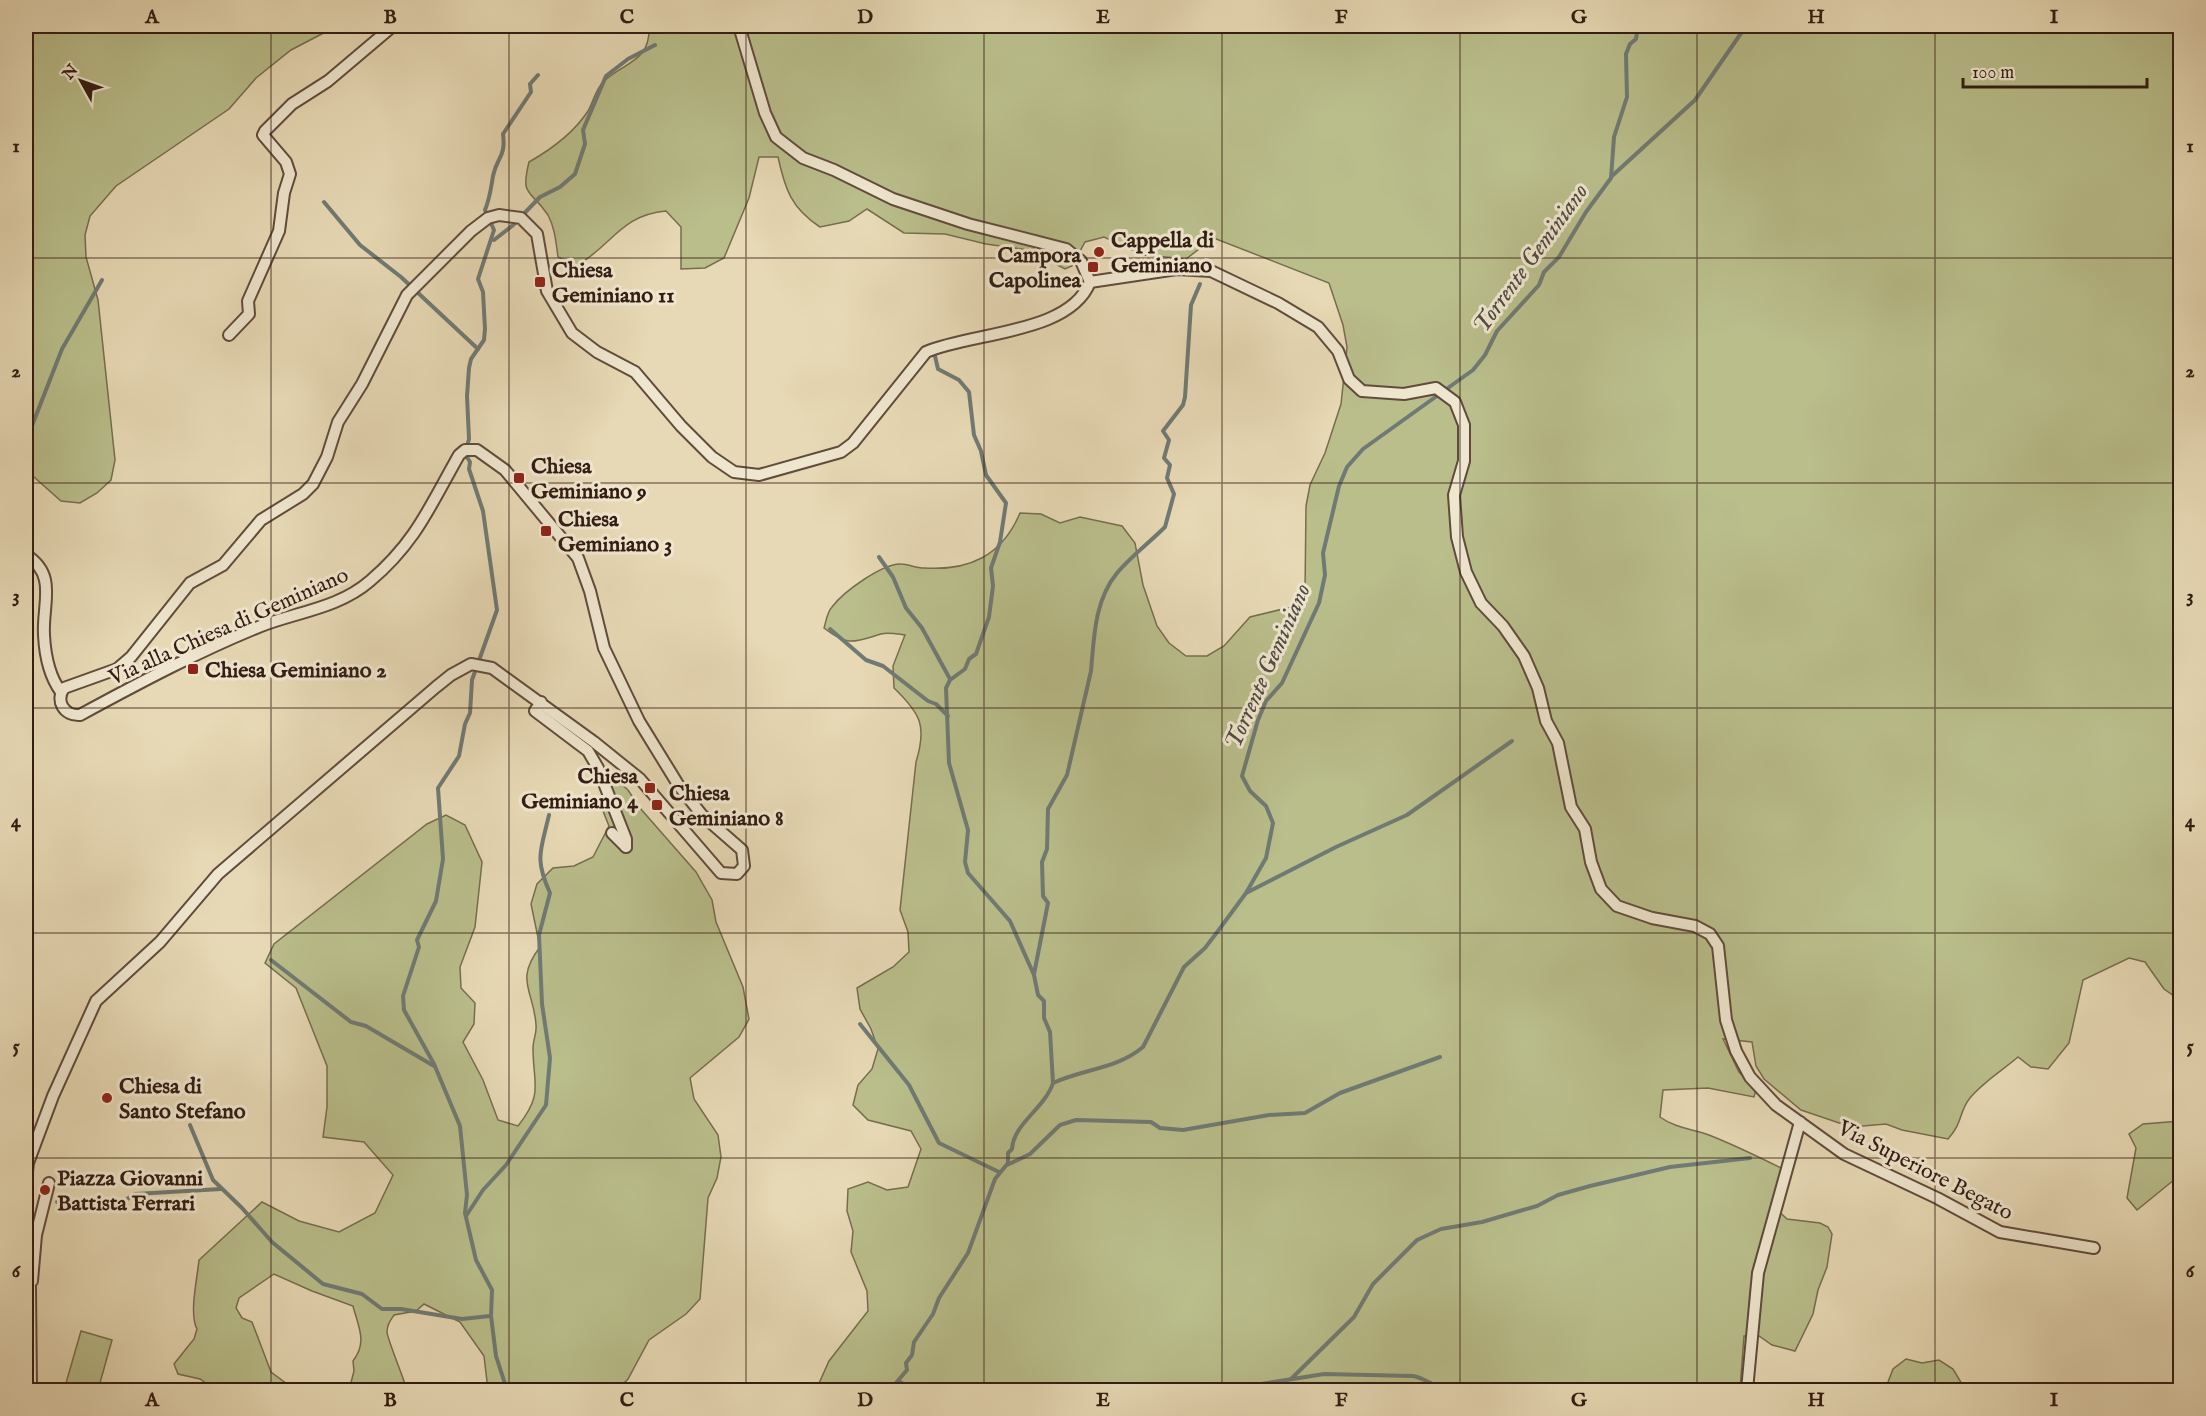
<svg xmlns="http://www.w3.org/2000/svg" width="2206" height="1416" font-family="'IM FELL English',serif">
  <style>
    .green { fill: #b9be8b; stroke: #766d4f; stroke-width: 1.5 }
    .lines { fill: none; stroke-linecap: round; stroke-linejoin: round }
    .stream { stroke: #707a74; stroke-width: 4 }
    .street-casing { stroke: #604b3c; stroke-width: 14 }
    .street { stroke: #efe6cf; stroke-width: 10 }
    .grid { fill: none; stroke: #331c13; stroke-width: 1.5; stroke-opacity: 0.55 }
    .poi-dot { fill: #8f2418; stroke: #efe6cf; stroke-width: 2 }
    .labels { text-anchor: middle; stroke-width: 6; stroke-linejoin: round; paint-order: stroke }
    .poi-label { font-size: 22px; font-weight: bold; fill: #331c13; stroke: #efe6cf; text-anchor: start }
    .street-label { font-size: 22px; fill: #331c13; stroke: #efe6cf }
    .water-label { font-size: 24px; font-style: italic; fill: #514b44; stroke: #efe6cf }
    .neatline { fill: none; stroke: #331c13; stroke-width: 2 }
    .grid-label { font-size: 20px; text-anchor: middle; font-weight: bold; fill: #331c13 }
  </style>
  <rect width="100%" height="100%" fill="#e7d9b5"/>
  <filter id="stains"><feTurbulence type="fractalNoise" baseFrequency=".00333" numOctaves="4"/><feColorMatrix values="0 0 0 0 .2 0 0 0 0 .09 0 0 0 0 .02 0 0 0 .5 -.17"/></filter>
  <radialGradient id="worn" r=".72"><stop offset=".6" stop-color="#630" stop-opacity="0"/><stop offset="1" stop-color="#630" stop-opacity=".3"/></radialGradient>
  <g class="green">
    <polygon points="26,26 337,26 291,50 256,78 229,109 116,186 90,216 85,235 86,257 98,300 115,460 111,480 97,493 80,503 61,501 26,470"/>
    <path d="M649,26H2180V1000L2164,989L2145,962L2129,958L2083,980L2069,1043L2048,1069L2031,1067L2018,1057C2003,1070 1983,1082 1970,1098C1959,1111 1963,1123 1948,1139L1902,1130L1886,1124L1851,1127L1801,1110L1764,1079L1756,1066L1752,1042L1723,1039L1739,1072L1756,1089L1754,1097L1708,1088L1663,1090L1660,1117C1675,1128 1692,1129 1709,1135C1734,1145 1759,1157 1783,1169L1771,1204L1787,1219L1820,1223L1828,1227L1832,1234L1827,1267L1818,1290L1813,1314L1795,1351L1772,1345L1759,1336H1744L1740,1390H816L829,1361L868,1311L867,1291L851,1252L853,1231L847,1211L848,1189L868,1182L887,1190L908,1187L921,1149L911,1131L868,1120L853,1105L858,1085L872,1069L878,1049L871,1029L860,1009L857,988L893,967L909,952L908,932L900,910L916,762C927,726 921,714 894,688L893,666L905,635C897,634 888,632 881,634C854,642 848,647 824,628C826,622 827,612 832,607C843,592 883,563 901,564C908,564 916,568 924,568C969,571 1002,556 1020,513L1041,514L1060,523L1080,517L1122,526L1135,543L1143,585L1157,626L1169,643L1186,656H1207L1224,646L1250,617L1291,607L1305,592L1306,506L1310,485L1325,453L1341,404L1347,347L1343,325L1329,283L1206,235L1203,246L1186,259L1144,255L1104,237L1085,242L1072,266L1065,269L1028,250L986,244L945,234L904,233L867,209L849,221L820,227C791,208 785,189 778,157H759L749,198L724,258L705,268L681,269V227L666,211C620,215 612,246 576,266L558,257C556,243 555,228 548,215C531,189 520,198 529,162C552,149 573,134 588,111C593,102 596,89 603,82C624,62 651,62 649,26Z"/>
    <path d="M611,775L628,790L640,808L696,872L712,900L716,922L743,987L749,1019L739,1037L690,1078L694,1099L718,1135L721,1157L717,1178L708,1198L700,1299L686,1314L649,1340L628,1379L617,1390H488L484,1356L460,1322L424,1304L416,1311L394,1315C390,1321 387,1325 387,1332C387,1338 404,1379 407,1390H349L354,1371L353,1361C368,1342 358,1326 353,1306L312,1291L274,1274L239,1298L236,1308L242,1318L252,1322L271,1372L295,1390H215L200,1379L178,1374L174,1364L194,1339L197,1329C189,1314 197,1280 199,1260L262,1202L299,1221L339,1232L375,1213L393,1175L364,1142L323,1137L327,1107V1066L296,988L265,963L274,944L427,824L446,815L465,825L482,862L475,927L460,967L461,988L475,1003L474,1024L463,1042L483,1080L498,1120L518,1126C544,1093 533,1085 533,1048C533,1040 537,1033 536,1025C534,990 514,981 540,947L531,904L537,884L553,868L574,866L593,857L609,826C599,802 597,798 611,775Z"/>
    <polygon points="2180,1121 2180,1175 2137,1210 2127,1198 2136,1148 2129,1134 2143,1124"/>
    <polygon points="81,1331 112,1340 98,1390 64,1390"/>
    <polygon points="1906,1359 1922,1363 1939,1360 1953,1369 1962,1384 1959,1390 1885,1390 1893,1369"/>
  </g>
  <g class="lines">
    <g class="stream">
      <polyline points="1612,176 1695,100 1746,26"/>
      <polyline points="324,202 360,245 401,277 478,349"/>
      <polyline points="494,240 512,226 540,197 560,187 575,174 585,144 583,130 606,76 628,59 655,45"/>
      <polyline points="935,356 938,369 959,380 969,392 974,435 981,451 986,475 1006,503 1000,542 991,568 993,586 989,617 976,654 969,659 965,669 950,680 946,688 949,763 968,830 965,862 968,873 1010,921 1034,975 1038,995 1044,1001 1044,1018 1050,1032 1053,1083"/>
      <polyline points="26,441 62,349 102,280"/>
      <polyline points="879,557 893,577 906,608 922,628 950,679"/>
      <polyline points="830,629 866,660 883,666 928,701 936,704 948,716"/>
      <polyline points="1246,893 1336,847 1407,815 1512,741"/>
      <polyline points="271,960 351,1022 366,1026 434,1066"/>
      <path d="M1034,974L1048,903L1043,896L1042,862L1047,849L1048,809L1067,775L1091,671C1094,639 1094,601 1117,573C1131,556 1149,543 1165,527L1174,494L1167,478L1170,465L1164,458L1169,440L1163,431L1183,405L1185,397L1191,305L1200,284"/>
      <polyline points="860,1024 909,1085 939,1143 999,1172"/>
      <polyline points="190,1125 213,1180 242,1208 272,1242 323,1284 362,1294 382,1309 401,1309 462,1319 490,1316"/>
      <polyline points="1007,1165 1030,1154 1060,1125 1076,1120 1151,1122 1160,1128 1183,1130 1269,1115 1305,1113 1340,1093 1440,1057"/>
      <polyline points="57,1202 101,1205 113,1208 135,1194 221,1189"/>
      <path d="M466,1216L483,1190L506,1165L546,1105L550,1058L542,1004L539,935L550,893C534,858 541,850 549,815"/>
      <polyline points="1292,1378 1354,1317 1373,1284 1417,1240 1441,1229 1482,1222 1537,1206 1558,1195 1590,1186 1670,1167 1750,1158"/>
      <polyline points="900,1382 914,1390"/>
      <path d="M507,1390L496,1356L491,1316L492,1290L476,1260L465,1213L467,1195L460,1126L434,1064L404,1010L403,996L419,947L417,940L436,901L443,859L438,788L459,756L465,724L470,713L472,680L497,610L483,511L469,469L470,462L465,454L469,439L467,396L469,368L471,359L484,340L485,329L483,292L478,279L494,230L485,210C490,198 491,188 493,176C497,156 506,158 503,134L531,92L530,84L538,75"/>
      <path d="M890,1390L907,1370L906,1363L912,1355L914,1342L933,1314L939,1298L968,1253L995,1179L1008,1163V1153L1012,1149C1013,1124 1045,1108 1053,1083C1083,1069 1117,1069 1143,1047L1184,967L1205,948L1218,931L1246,893L1266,858L1273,823L1266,806L1250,791L1242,776L1258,720L1266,701L1282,683L1319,603L1325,575L1323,553L1339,486L1347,467L1363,449L1473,370L1485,355L1497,331L1539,285L1544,272L1559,257L1586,212L1611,178L1614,137L1627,97L1626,54L1630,44L1636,39L1638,26"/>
      <path d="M1224,1390L1324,1374L1413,1376C1425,1378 1434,1387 1447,1390"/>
    </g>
    <defs>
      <g id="street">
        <polyline points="739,26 765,113 776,137 803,158 834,170 893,199 968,224 1066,249 1081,261 1090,282"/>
        <polyline points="1090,282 1177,269 1211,271 1278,303 1318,327 1338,351 1349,379 1362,391 1404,394 1436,388 1455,402 1464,425 1464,461 1454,495 1457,537 1466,572 1481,603 1503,626 1524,656 1538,688 1546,721 1558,743 1571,807 1585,829 1591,862 1601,889 1617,906 1652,918 1695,926 1710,934 1718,946 1726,1020 1736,1051 1750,1077 1776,1105 1844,1154 1937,1198 2000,1232 2094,1248"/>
        <polyline points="229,335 249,314 248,301 279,231 284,193 290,174 286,162 263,135 265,131 292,104 328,81 393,26"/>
        <path d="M26,555C58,575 42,604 44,635C45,655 49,676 61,692"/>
        <polyline points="541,702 535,711 588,751 598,768 626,839 626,847"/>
        <polyline points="612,833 626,847"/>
        <path d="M26,1180L28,1163L53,1096L96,1001L160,942L218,874L436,687L451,675L471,664L492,668L594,742L640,779L721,873L737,874L744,866L742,850L702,815L679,786L639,721L604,648L590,591L578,558L505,470L477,450H465L459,455C430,506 416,542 370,581C339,608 297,612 261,626C199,651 139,683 80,715C64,716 55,701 64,688L117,669L131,657L190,583L223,565L261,520L303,494L313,484L327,457L338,422L362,384L407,295L471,231L488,218L499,215L521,218L537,234L547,291L572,333L597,352L635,372L681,426L712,457L734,472L759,475L841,452L853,443L926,352C972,332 1070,334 1090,282"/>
        <polyline points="26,1260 30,1287 31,1390"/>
        <polyline points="32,1281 36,1235 49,1183"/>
        <polyline points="1747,1390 1758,1273 1800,1122"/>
      </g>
    </defs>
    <use href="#street" class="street-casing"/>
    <use href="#street" class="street"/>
  </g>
  <path class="grid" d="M271,26V1390M509,26V1390M746,26V1390M984,26V1390M1222,26V1390M1460,26V1390M1697,26V1390M1935,26V1390M26,258H2180M26,483H2180M26,708H2180M26,933H2180M26,1158H2180"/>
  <g class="poi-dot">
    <circle cx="1099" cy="252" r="6"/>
    <rect x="1087" y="261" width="12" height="12" rx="3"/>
    <rect x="534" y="276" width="12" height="12" rx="3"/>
    <rect x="513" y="472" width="12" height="12" rx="3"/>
    <rect x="540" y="525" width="12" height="12" rx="3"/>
    <rect x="187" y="663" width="12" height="12" rx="3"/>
    <rect x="644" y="782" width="12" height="12" rx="3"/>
    <rect x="651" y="799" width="12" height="12" rx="3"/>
    <circle cx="107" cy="1098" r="6"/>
    <circle cx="45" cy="1190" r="6"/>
  </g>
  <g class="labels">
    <g class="poi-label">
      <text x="1111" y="247">Cappella di<tspan x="1111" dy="25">Geminiano</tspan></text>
      <text x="1081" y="262" text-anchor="end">Campora<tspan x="1081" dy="25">Capolinea</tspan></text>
      <text x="552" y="277">Chiesa<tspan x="552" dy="25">Geminiano 11</tspan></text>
      <text x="531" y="473">Chiesa<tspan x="531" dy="25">Geminiano 9</tspan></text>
      <text x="558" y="526">Chiesa<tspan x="558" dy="25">Geminiano 3</tspan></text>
      <text x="205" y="677">Chiesa Geminiano 2</text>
      <text x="638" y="783" text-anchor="end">Chiesa<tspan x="638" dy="25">Geminiano 4</tspan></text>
      <text x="669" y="800">Chiesa<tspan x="669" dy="25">Geminiano 8</tspan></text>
      <text x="119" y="1093">Chiesa di<tspan x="119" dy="25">Santo Stefano</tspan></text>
      <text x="57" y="1185">Piazza Giovanni<tspan x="57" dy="25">Battista Ferrari</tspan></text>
    </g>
    <g class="street-label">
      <text transform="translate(228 625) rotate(-24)" y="8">Via alla Chiesa di Geminiano</text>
      <text transform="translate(1926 1169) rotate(27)" y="8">Via Superiore Begato</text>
    </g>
    <g class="water-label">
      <text transform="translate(1530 258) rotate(-54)" y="8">Torrente Geminiano</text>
      <text transform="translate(1267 666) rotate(-66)" y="8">Torrente Geminiano</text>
    </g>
  </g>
  <rect width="2206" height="1416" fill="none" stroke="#e7d9b5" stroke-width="66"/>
  <g transform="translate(81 81) rotate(310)" stroke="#efe6cf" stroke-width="4.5" paint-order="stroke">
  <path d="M0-4.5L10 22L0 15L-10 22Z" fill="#331c13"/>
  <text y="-9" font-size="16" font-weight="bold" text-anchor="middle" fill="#331c13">N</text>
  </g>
  <path d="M1963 78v9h184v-9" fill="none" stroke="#331c13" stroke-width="3"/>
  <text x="1972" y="78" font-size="18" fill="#331c13" stroke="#efe6cf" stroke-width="4.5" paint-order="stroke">100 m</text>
  <rect x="33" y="33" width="2140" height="1350" class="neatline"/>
  <g class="grid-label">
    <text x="152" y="23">A</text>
    <text x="390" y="23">B</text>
    <text x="627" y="23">C</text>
    <text x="865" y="23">D</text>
    <text x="1103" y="23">E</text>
    <text x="1341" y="23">F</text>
    <text x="1579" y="23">G</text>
    <text x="1816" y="23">H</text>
    <text x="2054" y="23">I</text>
    <text x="16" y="152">1</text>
    <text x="2190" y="152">1</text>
    <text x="16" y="377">2</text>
    <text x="2190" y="377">2</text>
    <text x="16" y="602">3</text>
    <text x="2190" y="602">3</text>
    <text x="16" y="827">4</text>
    <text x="2190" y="827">4</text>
    <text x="16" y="1052">5</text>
    <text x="2190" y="1052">5</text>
    <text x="16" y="1277">6</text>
    <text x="2190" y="1277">6</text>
    <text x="152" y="1406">A</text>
    <text x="390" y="1406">B</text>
    <text x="627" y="1406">C</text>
    <text x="865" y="1406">D</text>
    <text x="1103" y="1406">E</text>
    <text x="1341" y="1406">F</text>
    <text x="1579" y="1406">G</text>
    <text x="1816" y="1406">H</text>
    <text x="2054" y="1406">I</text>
  </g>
  <rect width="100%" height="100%" filter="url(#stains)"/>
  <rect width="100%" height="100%" fill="url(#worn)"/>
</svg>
